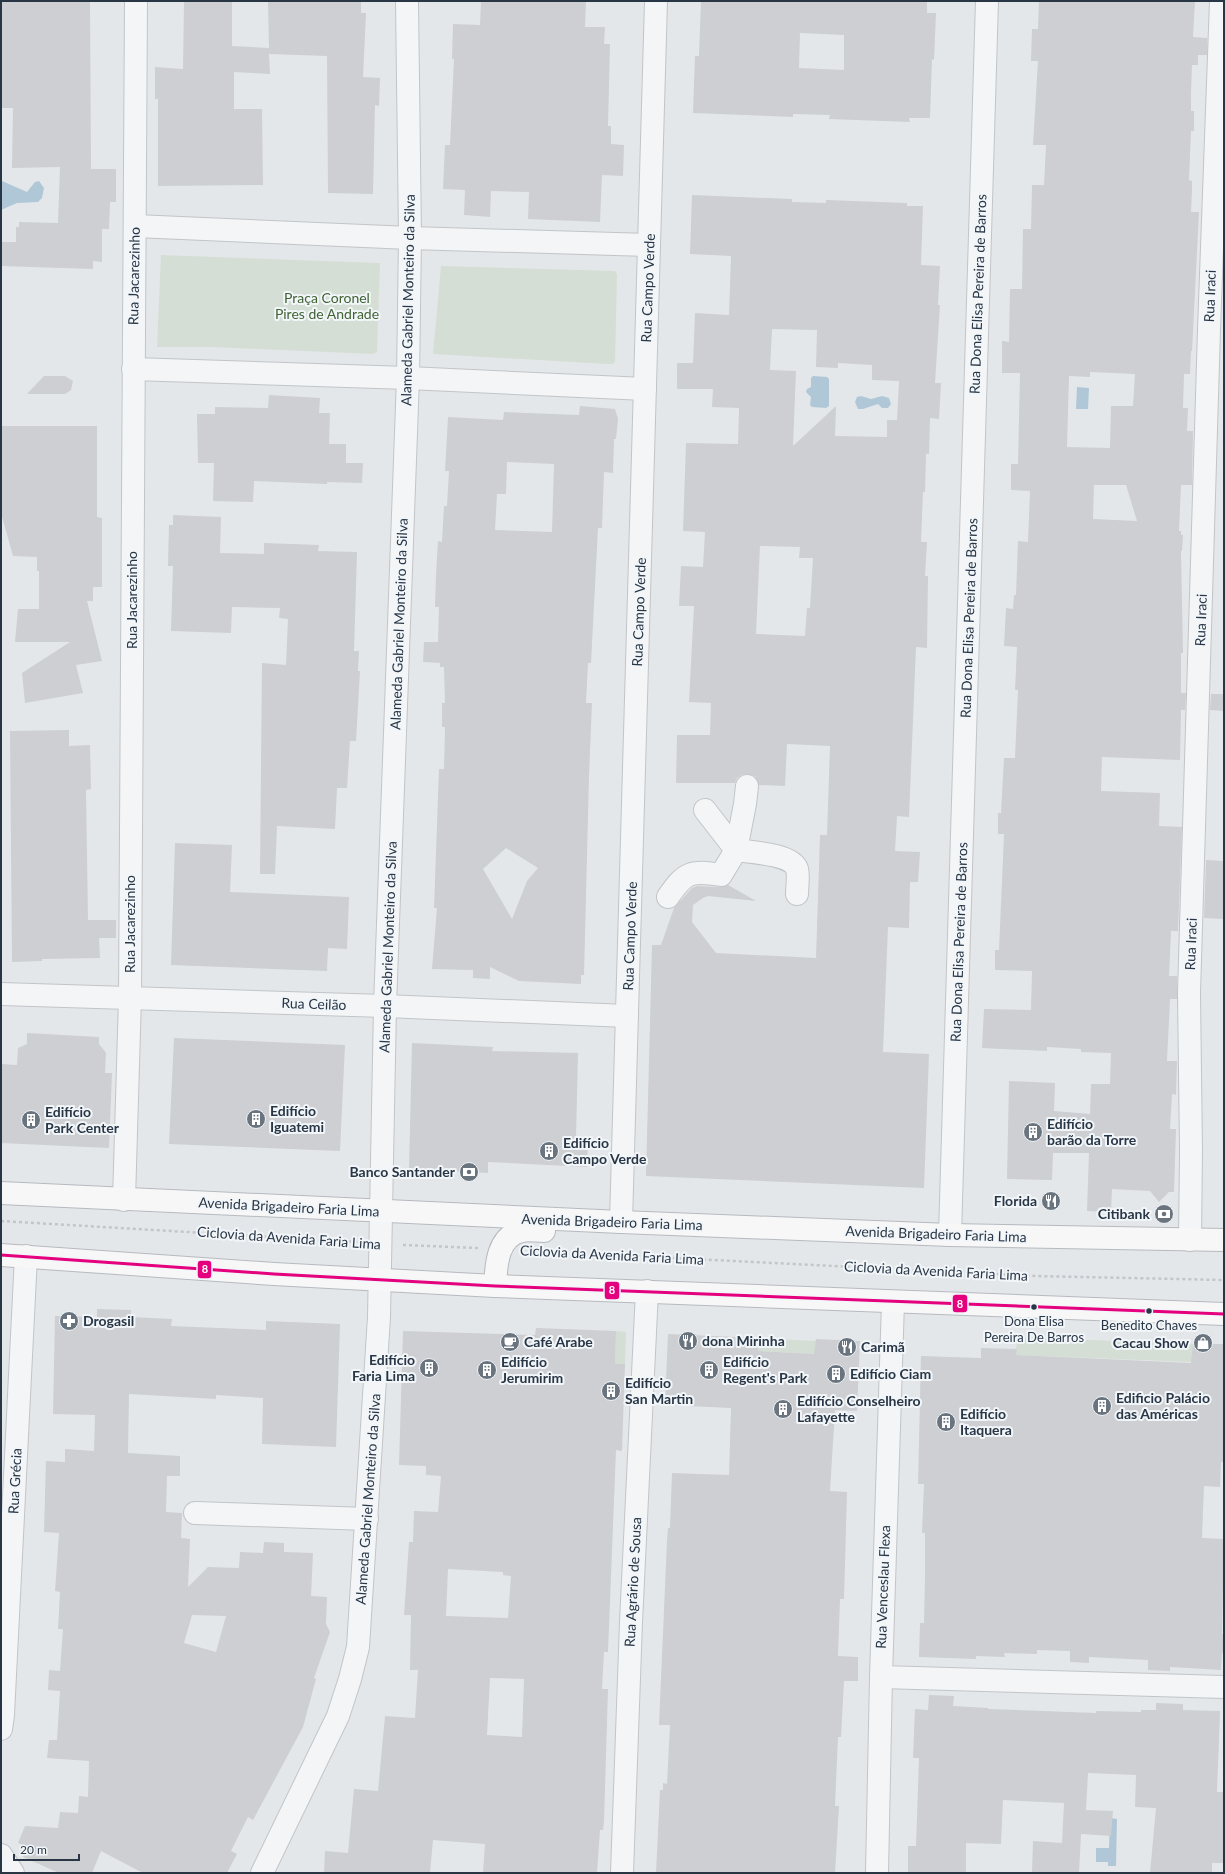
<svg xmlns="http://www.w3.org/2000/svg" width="1225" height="1874" font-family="Lato,sans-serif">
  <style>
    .green { fill: #d5ded4 }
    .water { fill: #b0c7d7 }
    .building { fill: #cdcfd2; fill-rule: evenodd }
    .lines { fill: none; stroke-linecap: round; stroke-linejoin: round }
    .minor-casing { stroke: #c2c5c8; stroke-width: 24 }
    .highway-casing { stroke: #b6babf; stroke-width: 24 }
    .path { stroke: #c2c6ca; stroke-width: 2.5; stroke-dasharray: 3 3; stroke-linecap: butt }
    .minor { stroke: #f3f5f6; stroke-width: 22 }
    .highway { stroke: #f7f7f8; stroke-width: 22 }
    .bus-1-casing { stroke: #f2f6f9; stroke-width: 6 }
    .bus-1 { stroke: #e5007d; stroke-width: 3 }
    .bus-dot { fill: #283646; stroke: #f2f6f9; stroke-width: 1.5 }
    .labels { text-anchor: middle; stroke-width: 4; stroke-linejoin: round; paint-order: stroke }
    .bus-label { font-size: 13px; fill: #283646; stroke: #f2f6f9 }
    .street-label { font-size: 14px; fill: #283646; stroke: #f2f6f9 }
    .park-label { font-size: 14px; fill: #416334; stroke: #f2f6f9 }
    .poi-label { font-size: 14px; font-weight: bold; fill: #283646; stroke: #f2f6f9; text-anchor: start }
    .line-badge { stroke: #f2f6f9; stroke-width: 1.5 }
    .badge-label { font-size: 11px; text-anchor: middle; font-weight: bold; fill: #fff }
  </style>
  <rect width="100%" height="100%" fill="#e4e7ea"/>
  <g class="green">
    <polygon points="161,255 380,263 377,352 373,354 211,347 157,347"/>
    <polygon points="441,266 615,271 617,274 615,362 612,364 608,364 433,354"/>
    <polygon points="616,1331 626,1332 625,1364 615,1364"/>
    <polygon points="1017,1337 1193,1344 1192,1362 1016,1355"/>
    <polygon points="759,1338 816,1341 815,1354 758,1351"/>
  </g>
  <g class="water">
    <polygon points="2,181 27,192 35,182 39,181 44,188 42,198 38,202 17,203 1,210"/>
    <polygon points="813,376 827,377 829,379 829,406 826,408 812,407 810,405 811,397 806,392 807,389 811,387 811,378"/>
    <polygon points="1077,387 1089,388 1088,409 1076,409"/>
    <polygon points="861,396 871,399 882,396 889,398 891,404 888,408 882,408 878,404 863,409 858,409 855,402 857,397"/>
    <polygon points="1110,1818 1117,1819 1116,1866 1108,1866 1108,1862 1096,1862 1096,1848 1109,1848"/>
  </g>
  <g class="building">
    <polygon points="1,1 90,1 91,169 116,169 116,202 110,202 109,229 102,229 102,262 93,261 93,269 1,266 1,242 16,242 16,227 19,227 19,222 58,223 60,167 12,168 13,108 1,108"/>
    <polygon points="184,1 232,1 232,46 269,48 268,1 361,1 361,13 366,13 363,77 380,78 379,106 375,105 373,194 328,193 327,56 269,54 270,74 234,72 234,109 262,109 263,185 158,186 158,99 155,99 155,67 183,69"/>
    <polygon points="481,1 586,1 585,27 605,27 604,44 610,44 608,126 611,126 611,144 624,145 623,176 602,175 600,222 528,219 529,192 491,191 490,217 464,215 465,190 443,189 445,145 450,145 454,59 452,59 453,24 480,25"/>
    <path d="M701,1H927V13H936L934,60L932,59L930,118H909L910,122L829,119L830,115L793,114V117L693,113L695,56H699ZM800,33L844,35V70L799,68Z"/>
    <path d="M1039,1H1195L1193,37L1207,38V55H1198V65H1192L1191,93V111H1194V131H1191L1189,180L1192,181V190L1191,212H1199L1192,351H1191L1190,374H1184L1183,408H1188L1187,431H1193L1192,485H1181L1179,531H1181V535H1183L1182,551H1181L1183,653H1181V693H1186L1185,710H1181L1180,760L1102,757L1101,791L1160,793L1159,826L1182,827L1178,931H1171L1169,976H1177V999H1170L1167,1061H1177L1176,1095L1172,1094L1170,1129H1176L1174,1192H1169L1159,1202L1150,1191L1112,1189L1111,1212L1087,1211L1089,1153H1053L1052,1180L1007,1179L1009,1081L1055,1083L1054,1111L1090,1114L1091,1084H1110L1111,1053L1081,1052V1049L1047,1047V1051L982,1048L984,1009L1031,1010L1032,971L995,970V950H999L1004,834H998V813H1001L1004,758H1015L1018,690H1015L1017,647L1004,646L1006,608L1013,609L1014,595H1016L1018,541L1028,542L1030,491L1011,490V464H1018L1020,373H1002V341L1009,342L1010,289H1022L1023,229H1031L1032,185H1044L1046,145H1033L1038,61H1031L1032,29H1038ZM1090,372L1135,374L1133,406H1111L1110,448L1067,447L1069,376L1090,377ZM1094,485H1126L1137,521L1093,519Z"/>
    <path d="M692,195L792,199V202L826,203V200L907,203V206H923L921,265L940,266L938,305H940L935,383H941L939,419L930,418L929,454H926L925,492H923L921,542H927L925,576H928L927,648L916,647L909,817L897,816L895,851L920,852L918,882H910L909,928L888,927L883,1052L929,1054L924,1188L646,1176L652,945H661L674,908L692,888L697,886L720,887L728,885L756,901L708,896L703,898L693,905L692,922L716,953L816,958L820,835H827L830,746L787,744L785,786L759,785L755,776L748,774L742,775L737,778L735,783H676L677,735H710L711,703L689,702L694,606H679L681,566L703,567L705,532L683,531L686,443L738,444L739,408L712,407L713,389H677V363H693L695,313L729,315L731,256L690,254ZM772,329L817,330L816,367L838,368V363L872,365V380L899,381L897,420H887V437L835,436L836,406L793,446L796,371L770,370ZM760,546L800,547L799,558H813L810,608H807L805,636L756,634Z"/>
    <polygon points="44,376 65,376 73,381 71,390 65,394 27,394"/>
    <polygon points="269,395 320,398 319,413 330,413 329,444 346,444 346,463 363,463 362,483 327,482 327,484 254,481 253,502 213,501 214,463 198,463 197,414 215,414 215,407 268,408"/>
    <path d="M580,406L615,409L618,419L616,439H614L613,473L604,472L602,528H598L591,663H588L586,703H592L589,776L584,975H581V984L519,981L490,967V979L473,978V970L432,969L437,908H434L439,769H444L445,727H442V703H445L444,667H440V663L423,662L424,642H438L439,607H435L436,575L438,541L442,542L444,506H447L449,471H445L448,417L503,420L504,412L579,415ZM507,462L554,464L552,532L495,530L497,494H506ZM506,848L538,868L527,881L512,919L483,869Z"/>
    <polygon points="1,426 97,426 97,517 102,518 102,587 93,587 93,601 87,601 102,661 76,665 83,693 25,703 22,673 70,642 15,642 18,609 39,609 39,571 37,571 37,557 13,556 1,513"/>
    <polygon points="173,515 221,517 220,553 264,554 264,543 319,545 318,551 357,552 354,651 359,651 358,671 360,671 356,741 350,741 347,788 337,788 335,829 277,826 275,874 260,874 262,663 286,665 288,619 279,618 280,608 232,607 231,633 171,631 173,566 168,566 169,525 173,525"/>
    <polygon points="1211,694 1224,694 1224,711 1210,710"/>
    <polygon points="69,730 69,746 90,745 91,789 86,790 88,920 116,920 116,938 99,938 100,958 42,959 42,961 12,962 10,731"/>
    <polygon points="175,843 232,845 230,892 349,897 347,949 328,948 327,971 171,965"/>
    <polygon points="1206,860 1224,861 1224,919 1204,918"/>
    <polygon points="27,1033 99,1037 99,1044 106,1053 105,1073 112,1073 109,1148 1,1143 1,1064 17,1065 18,1048 27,1044"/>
    <polygon points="174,1038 345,1045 340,1151 169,1144"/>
    <polygon points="412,1043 493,1047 492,1051 578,1053 576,1138 588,1139 587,1167 488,1162 488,1173 409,1169"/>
    <path d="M97,1309L131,1310V1317L172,1319L171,1326L266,1330V1321L340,1324L336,1447L262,1444L263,1398L216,1395V1399L129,1394L128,1453L180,1456V1476H167L166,1512L182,1513L181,1538L190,1539L188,1587L208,1567L239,1568L240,1552L263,1553L264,1542L284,1543V1552L313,1553L311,1596L327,1597L326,1624L330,1632L314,1678L316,1679L303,1727L253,1820L248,1817L231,1851L237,1854L227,1873H143L101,1851L92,1873H59L23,1857L28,1847L18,1843L25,1826L58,1828L60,1812L78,1813L79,1796L88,1797L89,1761L47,1758L49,1740H57L60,1691L48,1690L49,1670L60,1671L63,1629H58L60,1592L55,1591L59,1533L44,1532L46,1461L65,1462V1449L94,1451L95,1415L53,1414L55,1316L97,1317ZM192,1615L226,1616L216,1652L184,1643Z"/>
    <path d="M536,1328L616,1331L615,1364H625L622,1451L616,1450L608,1652H604L602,1689H608L604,1821L603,1830H600L597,1873H483L485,1844L433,1840L430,1873H324L325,1851L348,1853L354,1789L378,1791L385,1716L415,1718L418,1670H410L411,1615H404L409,1542H413L414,1511L438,1512L441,1476L426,1475V1466L399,1465L403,1331L535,1335ZM448,1569L503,1572V1575L511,1576L508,1618L446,1616ZM490,1678L524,1679L522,1737L487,1735Z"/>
    <polygon points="668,1334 759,1338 758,1351 814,1354 816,1339 860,1341 857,1411 835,1410 830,1491 847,1492 844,1599 840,1599 838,1656 858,1657 858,1681 844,1681 841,1737 838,1737 835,1806 839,1806 835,1873 656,1873 660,1790 663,1790 663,1783 667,1784 669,1744 670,1725 659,1725 667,1541 668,1528 670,1528 672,1473 729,1475 731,1408 665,1405"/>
    <polygon points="1193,1344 1224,1344 1224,1462 1221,1462 1220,1487 1204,1486 1202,1538 1224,1539 1222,1634 1224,1634 1224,1653 1222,1653 1221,1670 1170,1667 1170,1671 1148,1670 1148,1660 1089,1657 1089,1663 1070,1662 1070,1651 1037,1650 1037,1654 1004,1653 1005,1657 976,1656 976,1659 919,1657 920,1623 924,1623 925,1577 925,1533 922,1533 924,1484 918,1484 921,1356 981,1358 981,1348 1017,1349 1016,1355 1191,1363"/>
    <polygon points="929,1695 954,1696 953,1706 988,1708 988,1709 1096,1713 1096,1711 1141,1712 1141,1710 1156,1710 1156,1703 1183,1704 1183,1710 1220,1711 1217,1792 1224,1792 1224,1863 1212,1863 1212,1873 1150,1873 1156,1808 1135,1807 1136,1775 1088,1773 1086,1810 1113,1811 1111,1836 1081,1834 1079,1873 1032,1873 1033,1841 1062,1843 1064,1803 1003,1800 1001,1844 966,1843 966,1873 908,1873 908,1846 916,1846 919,1758 913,1758 915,1709 928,1710"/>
  </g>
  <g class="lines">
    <defs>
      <g id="minor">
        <polyline points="135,226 410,238 649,245"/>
        <polyline points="133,369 408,378 645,389"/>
        <path d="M705,810L736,850C750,852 792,854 797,869C799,876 797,887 797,894"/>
        <path d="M668,897C685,872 691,870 721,875L736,850L745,804L747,786"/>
        <polyline points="1,994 385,1006 627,1016"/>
        <polyline points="124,1200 130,998 136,1"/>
        <polyline points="621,1222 656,1"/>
        <polyline points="950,1235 987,1"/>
        <polyline points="1190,1240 1191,1151 1189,993 1209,330 1221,1"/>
        <polyline points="195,1513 367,1519"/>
        <polyline points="881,1677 1224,1687"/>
        <polyline points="1,1729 3,1715 26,1256"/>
        <polyline points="1,1855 13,1873"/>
        <polyline points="262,1873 338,1716 350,1679 358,1647 379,1317 385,1006 408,378 410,238 407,1"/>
        <polyline points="622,1873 631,1622 647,1291"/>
        <polyline points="877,1873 881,1677 893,1302"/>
      </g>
      <g id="highway">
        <polyline points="1,1193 621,1222 950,1235 1224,1240"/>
        <polyline points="1,1255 274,1274 495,1286 1224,1314"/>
        <path d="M495,1286C496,1266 497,1236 522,1231C528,1229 537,1231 544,1231"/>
      </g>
    </defs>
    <use href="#minor" class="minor-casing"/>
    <use href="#highway" class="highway-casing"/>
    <g class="path">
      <polyline points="1,1221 358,1242"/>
      <polyline points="403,1245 478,1248"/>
      <polyline points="553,1252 1035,1276 1224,1280"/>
    </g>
    <use href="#minor" class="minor"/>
    <use href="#highway" class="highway"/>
    <defs>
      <polyline id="bus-1" points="1,1255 274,1274 495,1286 1224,1314"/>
    </defs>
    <use href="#bus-1" class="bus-1-casing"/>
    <use href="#bus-1" class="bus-1"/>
  </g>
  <defs>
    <symbol id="building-disc" viewBox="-11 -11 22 22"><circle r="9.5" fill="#6a747f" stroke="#f2f6f9"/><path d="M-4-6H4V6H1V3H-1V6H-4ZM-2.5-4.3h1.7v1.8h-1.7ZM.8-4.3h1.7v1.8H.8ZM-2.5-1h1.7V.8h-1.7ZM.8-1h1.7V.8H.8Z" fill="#fff"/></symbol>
    <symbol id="bank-disc" viewBox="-11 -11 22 22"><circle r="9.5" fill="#6a747f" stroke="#f2f6f9"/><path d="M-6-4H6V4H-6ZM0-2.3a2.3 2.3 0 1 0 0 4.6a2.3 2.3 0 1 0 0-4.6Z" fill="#fff"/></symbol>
    <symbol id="restaurant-disc" viewBox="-11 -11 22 22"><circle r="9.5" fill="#6a747f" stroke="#f2f6f9"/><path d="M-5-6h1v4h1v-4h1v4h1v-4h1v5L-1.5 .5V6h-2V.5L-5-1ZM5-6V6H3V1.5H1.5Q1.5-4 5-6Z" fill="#fff"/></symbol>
    <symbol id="pharmacy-disc" viewBox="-11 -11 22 22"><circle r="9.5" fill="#6a747f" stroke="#f2f6f9"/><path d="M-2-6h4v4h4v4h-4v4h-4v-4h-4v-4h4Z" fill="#fff"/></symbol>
    <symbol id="cafe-disc" viewBox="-11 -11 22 22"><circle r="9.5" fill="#6a747f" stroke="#f2f6f9"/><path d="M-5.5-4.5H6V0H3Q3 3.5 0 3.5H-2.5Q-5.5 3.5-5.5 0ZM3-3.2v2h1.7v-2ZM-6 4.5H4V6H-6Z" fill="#fff"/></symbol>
    <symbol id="shop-disc" viewBox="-11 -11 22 22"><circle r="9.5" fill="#6a747f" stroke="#f2f6f9"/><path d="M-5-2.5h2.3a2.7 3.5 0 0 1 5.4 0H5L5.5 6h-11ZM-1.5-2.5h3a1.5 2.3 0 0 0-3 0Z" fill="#fff"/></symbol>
  </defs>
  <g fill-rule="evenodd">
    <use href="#building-disc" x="245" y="1108" width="22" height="22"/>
    <use href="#building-disc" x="20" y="1109" width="22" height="22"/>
    <use href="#building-disc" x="1022" y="1121" width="22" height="22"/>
    <use href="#building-disc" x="538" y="1140" width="22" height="22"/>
    <use href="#bank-disc" x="458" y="1161" width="22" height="22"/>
    <use href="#restaurant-disc" x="1040" y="1190" width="22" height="22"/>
    <use href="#bank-disc" x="1153" y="1203" width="22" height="22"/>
    <use href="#pharmacy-disc" x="58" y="1310" width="22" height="22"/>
    <use href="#restaurant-disc" x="677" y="1330" width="22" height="22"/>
    <use href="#cafe-disc" x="499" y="1331" width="22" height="22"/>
    <use href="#shop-disc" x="1192" y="1332" width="22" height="22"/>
    <use href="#restaurant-disc" x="836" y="1336" width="22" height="22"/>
    <use href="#building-disc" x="418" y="1357" width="22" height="22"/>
    <use href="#building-disc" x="476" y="1359" width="22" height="22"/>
    <use href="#building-disc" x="698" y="1359" width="22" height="22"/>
    <use href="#building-disc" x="825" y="1363" width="22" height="22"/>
    <use href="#building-disc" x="600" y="1380" width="22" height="22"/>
    <use href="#building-disc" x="1091" y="1395" width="22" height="22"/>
    <use href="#building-disc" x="772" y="1398" width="22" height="22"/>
    <use href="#building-disc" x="935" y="1411" width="22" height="22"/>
  </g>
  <g class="bus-dot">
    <circle cx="1034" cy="1307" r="3.5"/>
    <circle cx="1149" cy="1311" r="3.5"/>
  </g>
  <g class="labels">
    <g class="bus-label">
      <text x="1034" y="1326">Dona Elisa<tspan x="1034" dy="16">Pereira De Barros</tspan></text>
      <text x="1149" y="1330">Benedito Chaves</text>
    </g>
    <g class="street-label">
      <text transform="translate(134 276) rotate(-89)" y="5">Rua Jacarezinho</text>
      <text transform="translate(648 288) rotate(-88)" y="5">Rua Campo Verde</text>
      <text transform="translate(978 294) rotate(-88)" y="5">Rua Dona Elisa Pereira de Barros</text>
      <text transform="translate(1210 296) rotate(-88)" y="5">Rua Iraci</text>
      <text transform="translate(408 300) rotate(-89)" y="5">Alameda Gabriel Monteiro da Silva</text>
      <text transform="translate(132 600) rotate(-90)" y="5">Rua Jacarezinho</text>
      <text transform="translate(639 612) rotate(-88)" y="5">Rua Campo Verde</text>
      <text transform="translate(969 618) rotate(-88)" y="5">Rua Dona Elisa Pereira de Barros</text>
      <text transform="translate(1201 620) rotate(-88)" y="5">Rua Iraci</text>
      <text transform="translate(399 624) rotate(-88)" y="5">Alameda Gabriel Monteiro da Silva</text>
      <text transform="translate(130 924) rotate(-90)" y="5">Rua Jacarezinho</text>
      <text transform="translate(630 936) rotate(-88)" y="5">Rua Campo Verde</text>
      <text transform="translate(959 942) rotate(-88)" y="5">Rua Dona Elisa Pereira de Barros</text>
      <text transform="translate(1191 944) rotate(-88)" y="5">Rua Iraci</text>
      <text transform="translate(388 947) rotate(-88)" y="5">Alameda Gabriel Monteiro da Silva</text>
      <text transform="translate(314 1004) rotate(2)" y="5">Rua Ceilão</text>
      <text transform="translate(289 1207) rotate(3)" y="5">Avenida Brigadeiro Faria Lima</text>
      <text transform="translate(612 1222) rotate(2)" y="5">Avenida Brigadeiro Faria Lima</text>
      <text transform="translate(936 1234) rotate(2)" y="5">Avenida Brigadeiro Faria Lima</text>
      <text transform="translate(289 1238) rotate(4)" y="5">Ciclovia da Avenida Faria Lima</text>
      <text transform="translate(612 1255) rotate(3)" y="5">Ciclovia da Avenida Faria Lima</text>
      <text transform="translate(936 1271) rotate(3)" y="5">Ciclovia da Avenida Faria Lima</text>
      <text transform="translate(15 1481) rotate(-87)" y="5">Rua Grécia</text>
      <text transform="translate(368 1499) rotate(-86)" y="5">Alameda Gabriel Monteiro da Silva</text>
      <text transform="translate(633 1582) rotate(-87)" y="5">Rua Agrário de Sousa</text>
      <text transform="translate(883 1587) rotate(-88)" y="5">Rua Venceslau Flexa</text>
    </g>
    <g class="park-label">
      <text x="327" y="303">Praça Coronel<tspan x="327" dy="16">Pires de Andrade</tspan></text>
    </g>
    <g class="poi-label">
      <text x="270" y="1116">Edifício<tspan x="270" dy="16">Iguatemi</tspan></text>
      <text x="45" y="1117">Edifício<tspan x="45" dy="16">Park Center</tspan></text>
      <text x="1047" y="1129">Edifício<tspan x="1047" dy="16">barão da Torre</tspan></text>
      <text x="563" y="1148">Edifício<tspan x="563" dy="16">Campo Verde</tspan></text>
      <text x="455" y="1177" text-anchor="end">Banco Santander</text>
      <text x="1037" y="1206" text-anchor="end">Florida</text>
      <text x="1150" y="1219" text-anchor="end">Citibank</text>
      <text x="83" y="1326">Drogasil</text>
      <text x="702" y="1346">dona Mirinha</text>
      <text x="524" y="1347">Café Arabe</text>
      <text x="1189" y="1348" text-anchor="end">Cacau Show</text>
      <text x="861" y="1352">Carimã</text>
      <text x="415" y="1365" text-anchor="end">Edifício<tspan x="415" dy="16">Faria Lima</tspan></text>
      <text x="501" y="1367">Edifício<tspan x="501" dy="16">Jerumirim</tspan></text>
      <text x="723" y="1367">Edifício<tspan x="723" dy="16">Regent's Park</tspan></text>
      <text x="850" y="1379">Edifício Ciam</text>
      <text x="625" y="1388">Edifício<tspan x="625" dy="16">San Martin</tspan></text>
      <text x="1116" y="1403">Edificio Palácio<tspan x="1116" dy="16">das Américas</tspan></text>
      <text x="797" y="1406">Edifício Conselheiro<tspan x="797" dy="16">Lafayette</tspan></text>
      <text x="960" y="1419">Edifício<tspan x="960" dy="16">Itaquera</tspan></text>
    </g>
  </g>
  <g class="line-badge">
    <rect x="197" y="1260" width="15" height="19" rx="4" fill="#e5007d"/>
    <rect x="604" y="1281" width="16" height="19" rx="4" fill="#e5007d"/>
    <rect x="952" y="1294" width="16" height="19" rx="4" fill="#e5007d"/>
  </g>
  <g class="badge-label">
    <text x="205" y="1273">8</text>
    <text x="612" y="1294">8</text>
    <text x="960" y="1308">8</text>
  </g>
  <rect width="1225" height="1874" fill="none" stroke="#283646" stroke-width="4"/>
  <path d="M14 1854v6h65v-6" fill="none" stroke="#283646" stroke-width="2"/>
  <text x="20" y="1854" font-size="12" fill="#283646" stroke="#f2f6f9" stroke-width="3" paint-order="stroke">20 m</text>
</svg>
